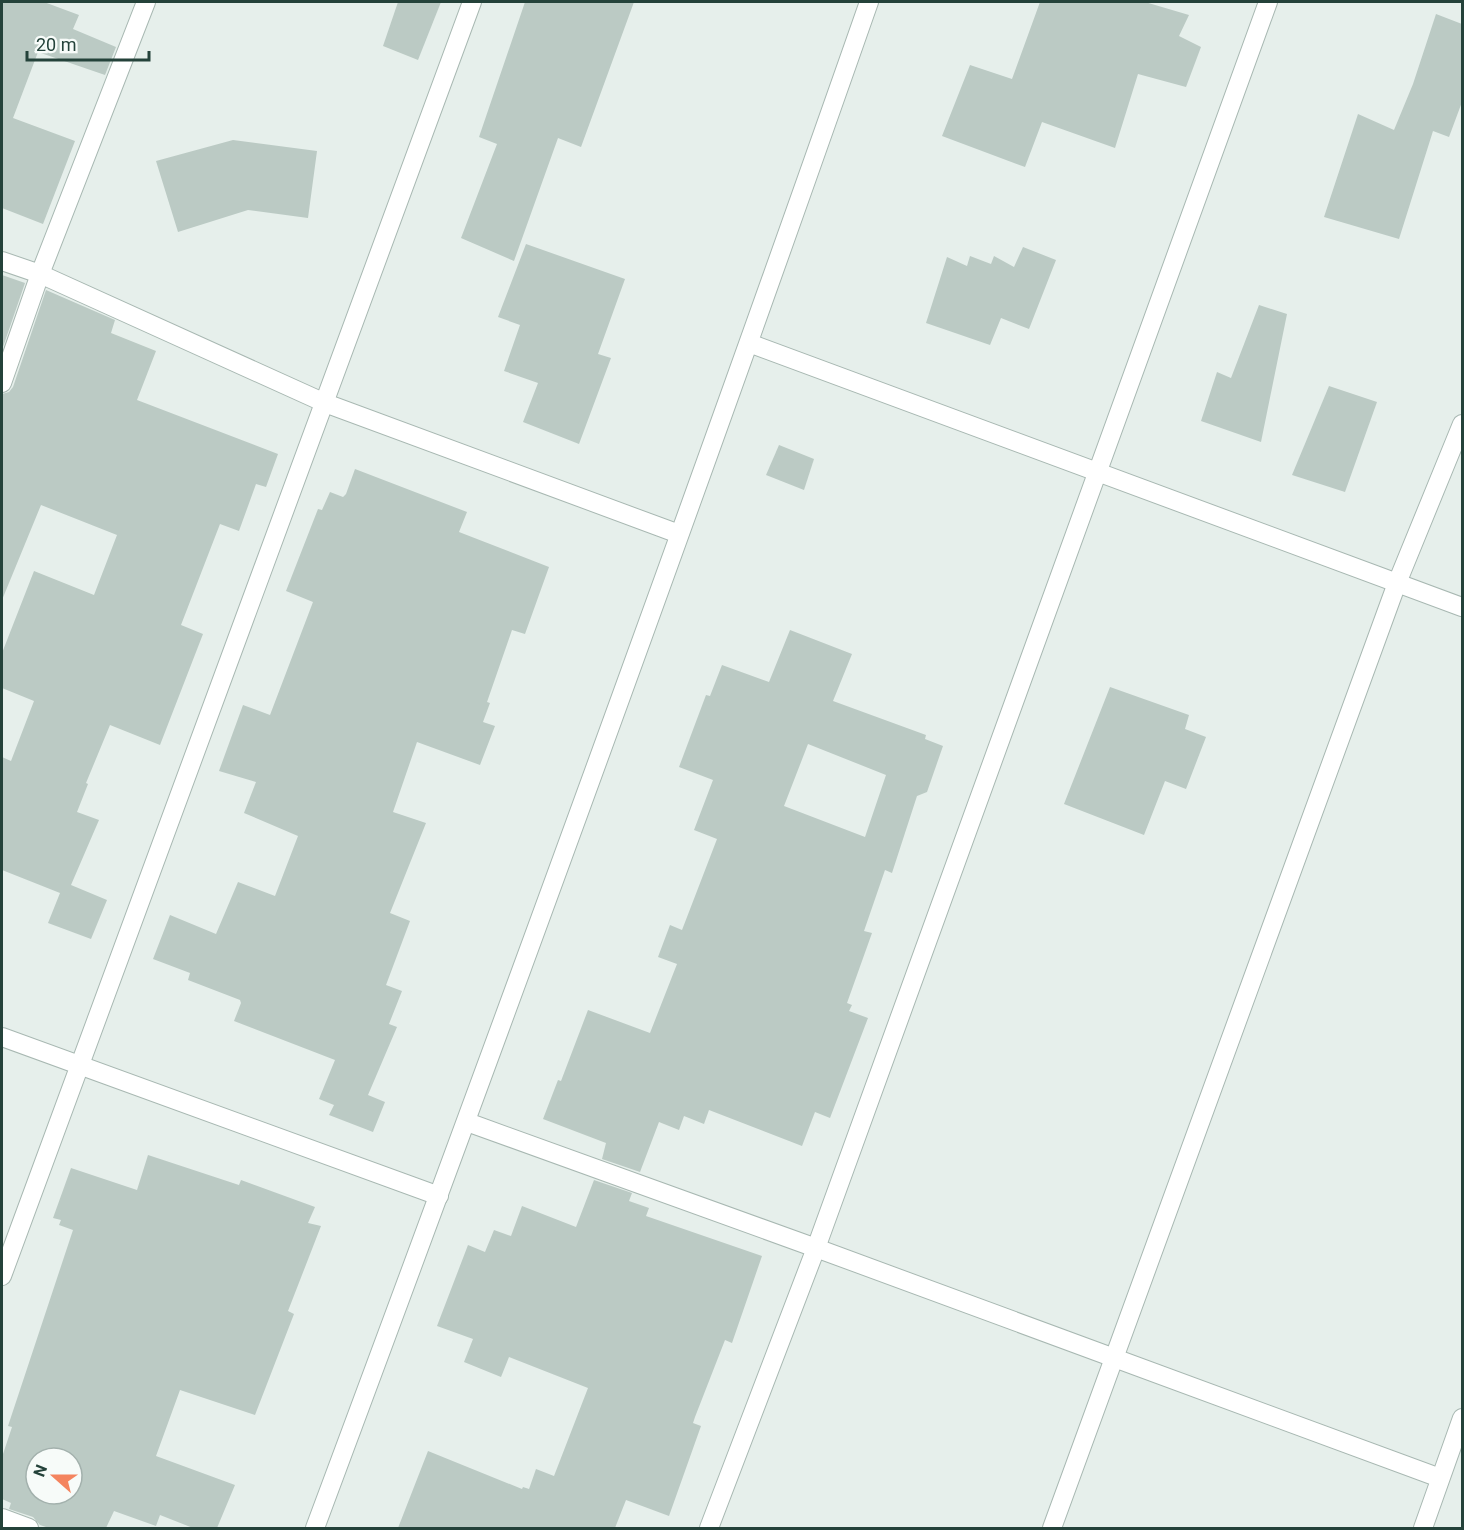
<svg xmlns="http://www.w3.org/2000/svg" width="1464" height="1530" font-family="Roboto,sans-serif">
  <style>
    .building { fill: #bbcac4; fill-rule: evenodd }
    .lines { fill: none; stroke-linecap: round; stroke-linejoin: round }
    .minor-casing { stroke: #a8b8b2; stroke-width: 20 }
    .minor { stroke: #fff; stroke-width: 18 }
  </style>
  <rect width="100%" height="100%" fill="#e6efeb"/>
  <g class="building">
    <polygon points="2,2 44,2 79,15 73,29 116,47 105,75 38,52 13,118 75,141 43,224 2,208"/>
    <polygon points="398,2 441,2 418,60 383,46"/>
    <polygon points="525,2 634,2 581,147 558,138 514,261 461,238 497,144 479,137"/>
    <polygon points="1040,2 1145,2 1189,15 1179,36 1201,47 1186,87 1138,74 1115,148 1042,122 1025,167 942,136 970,65 1012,79"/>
    <polygon points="1436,14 1462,24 1462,102 1449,137 1433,131 1399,239 1324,217 1358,114 1394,130 1413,84"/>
    <polygon points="233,140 317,151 308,218 248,210 178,232 156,161"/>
    <polygon points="526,244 625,279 598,354 611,358 579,444 523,422 538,383 504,371 520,325 498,317"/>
    <polygon points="1023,247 1056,260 1029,329 1001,318 990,345 926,323 947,257 967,266 970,256 991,264 994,256 1014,267"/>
    <polygon points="2,275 25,283 2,350"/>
    <polygon points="46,290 115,320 111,333 156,351 137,400 278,454 266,487 256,484 239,531 220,524 181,625 203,634 160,745 110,725 86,783 88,784 77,812 99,820 71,885 107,900 91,939 48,923 60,893 2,870 2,757 11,761 34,701 2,688 2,653 34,571 94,595 117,535 41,505 2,600 2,394 9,392 13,387"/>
    <polygon points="1259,305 1287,314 1261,442 1201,421 1217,372 1231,378"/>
    <polygon points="1329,386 1377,402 1345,492 1292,475"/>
    <polygon points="779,445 814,459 804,490 766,475"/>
    <polygon points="355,469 467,512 459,532 549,567 525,634 512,630 487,702 490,703 483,722 495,726 480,765 417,742 393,812 426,823 390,913 410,921 386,985 402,991 389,1024 397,1027 368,1095 385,1102 373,1132 329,1115 334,1105 319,1099 335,1060 234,1021 241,1003 240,1000 188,980 190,973 153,959 170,915 216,934 238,882 275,896 298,836 244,813 256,782 219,771 243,705 270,715 313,602 286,591 318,509 322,510 330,492 343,497 346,494"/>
    <path d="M790,630L852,654L833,701L926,735L925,739L943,746L927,792L917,796L892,873L885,870L864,931L872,933L847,1003L852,1005L849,1011L868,1018L830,1118L815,1112L802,1146L709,1110L704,1124L684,1116L679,1130L659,1122L640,1172L602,1159L606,1143L543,1119L558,1080L561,1081L588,1010L650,1033L677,964L658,957L670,925L682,930L717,839L694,830L713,780L679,767L706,695L710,696L722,665L769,682ZM808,744L886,775L865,837L784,806Z"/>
    <polygon points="1110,687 1189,715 1185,729 1206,737 1186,789 1165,781 1144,835 1064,804"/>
    <path d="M148,1155L239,1185L241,1180L315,1207L308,1223L321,1226L288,1311L294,1314L255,1415L180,1390L156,1456L235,1485L217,1528H193L160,1515L156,1526L114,1511L106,1528H49L40,1525L33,1517L9,1509L11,1503L2,1499V1457L12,1427L8,1426L73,1230L59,1225L61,1220L53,1218L71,1168L137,1190ZM36,1458H72V1494H36Z"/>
    <polygon points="594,1180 632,1193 629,1201 649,1208 646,1216 762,1256 732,1343 725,1340 695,1417 693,1423 701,1426 669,1516 626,1500 615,1528 398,1528 428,1451 522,1489 523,1487 529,1489 536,1469 554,1476 588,1388 509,1357 501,1377 464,1362 473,1339 437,1326 468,1245 485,1252 494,1230 511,1236 522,1206 576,1227"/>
  </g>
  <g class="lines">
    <defs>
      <g id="minor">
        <polyline points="2,261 40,274 325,403 679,534"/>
        <polyline points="749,343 1462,607"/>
        <polyline points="2,383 40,274 146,2"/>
        <polyline points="2,1037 439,1196"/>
        <polyline points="467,1122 816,1248 1440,1478"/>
        <polyline points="2,1276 472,2"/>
        <polyline points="2,1518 29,1528"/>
        <path d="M315,1528C504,1021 690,513 869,2"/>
        <polyline points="709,1528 816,1248 1268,2"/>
        <polyline points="1052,1528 1397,583 1462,424"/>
        <polyline points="1423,1528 1462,1418"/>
      </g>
    </defs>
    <use href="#minor" class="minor-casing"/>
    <use href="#minor" class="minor"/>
  </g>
  <rect width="1464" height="1530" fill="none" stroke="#24423a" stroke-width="6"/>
  <g transform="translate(54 1476) rotate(291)"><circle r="28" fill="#f7fbf9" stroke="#a3b1ad" stroke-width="1.5"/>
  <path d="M0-4.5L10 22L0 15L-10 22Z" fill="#f4845f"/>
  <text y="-9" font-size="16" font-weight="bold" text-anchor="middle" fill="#24423a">N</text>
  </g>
  <path d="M27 51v9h122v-9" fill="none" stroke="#24423a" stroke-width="3"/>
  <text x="36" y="51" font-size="18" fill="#24423a" stroke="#f7fbf9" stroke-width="4.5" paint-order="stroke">20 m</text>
</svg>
